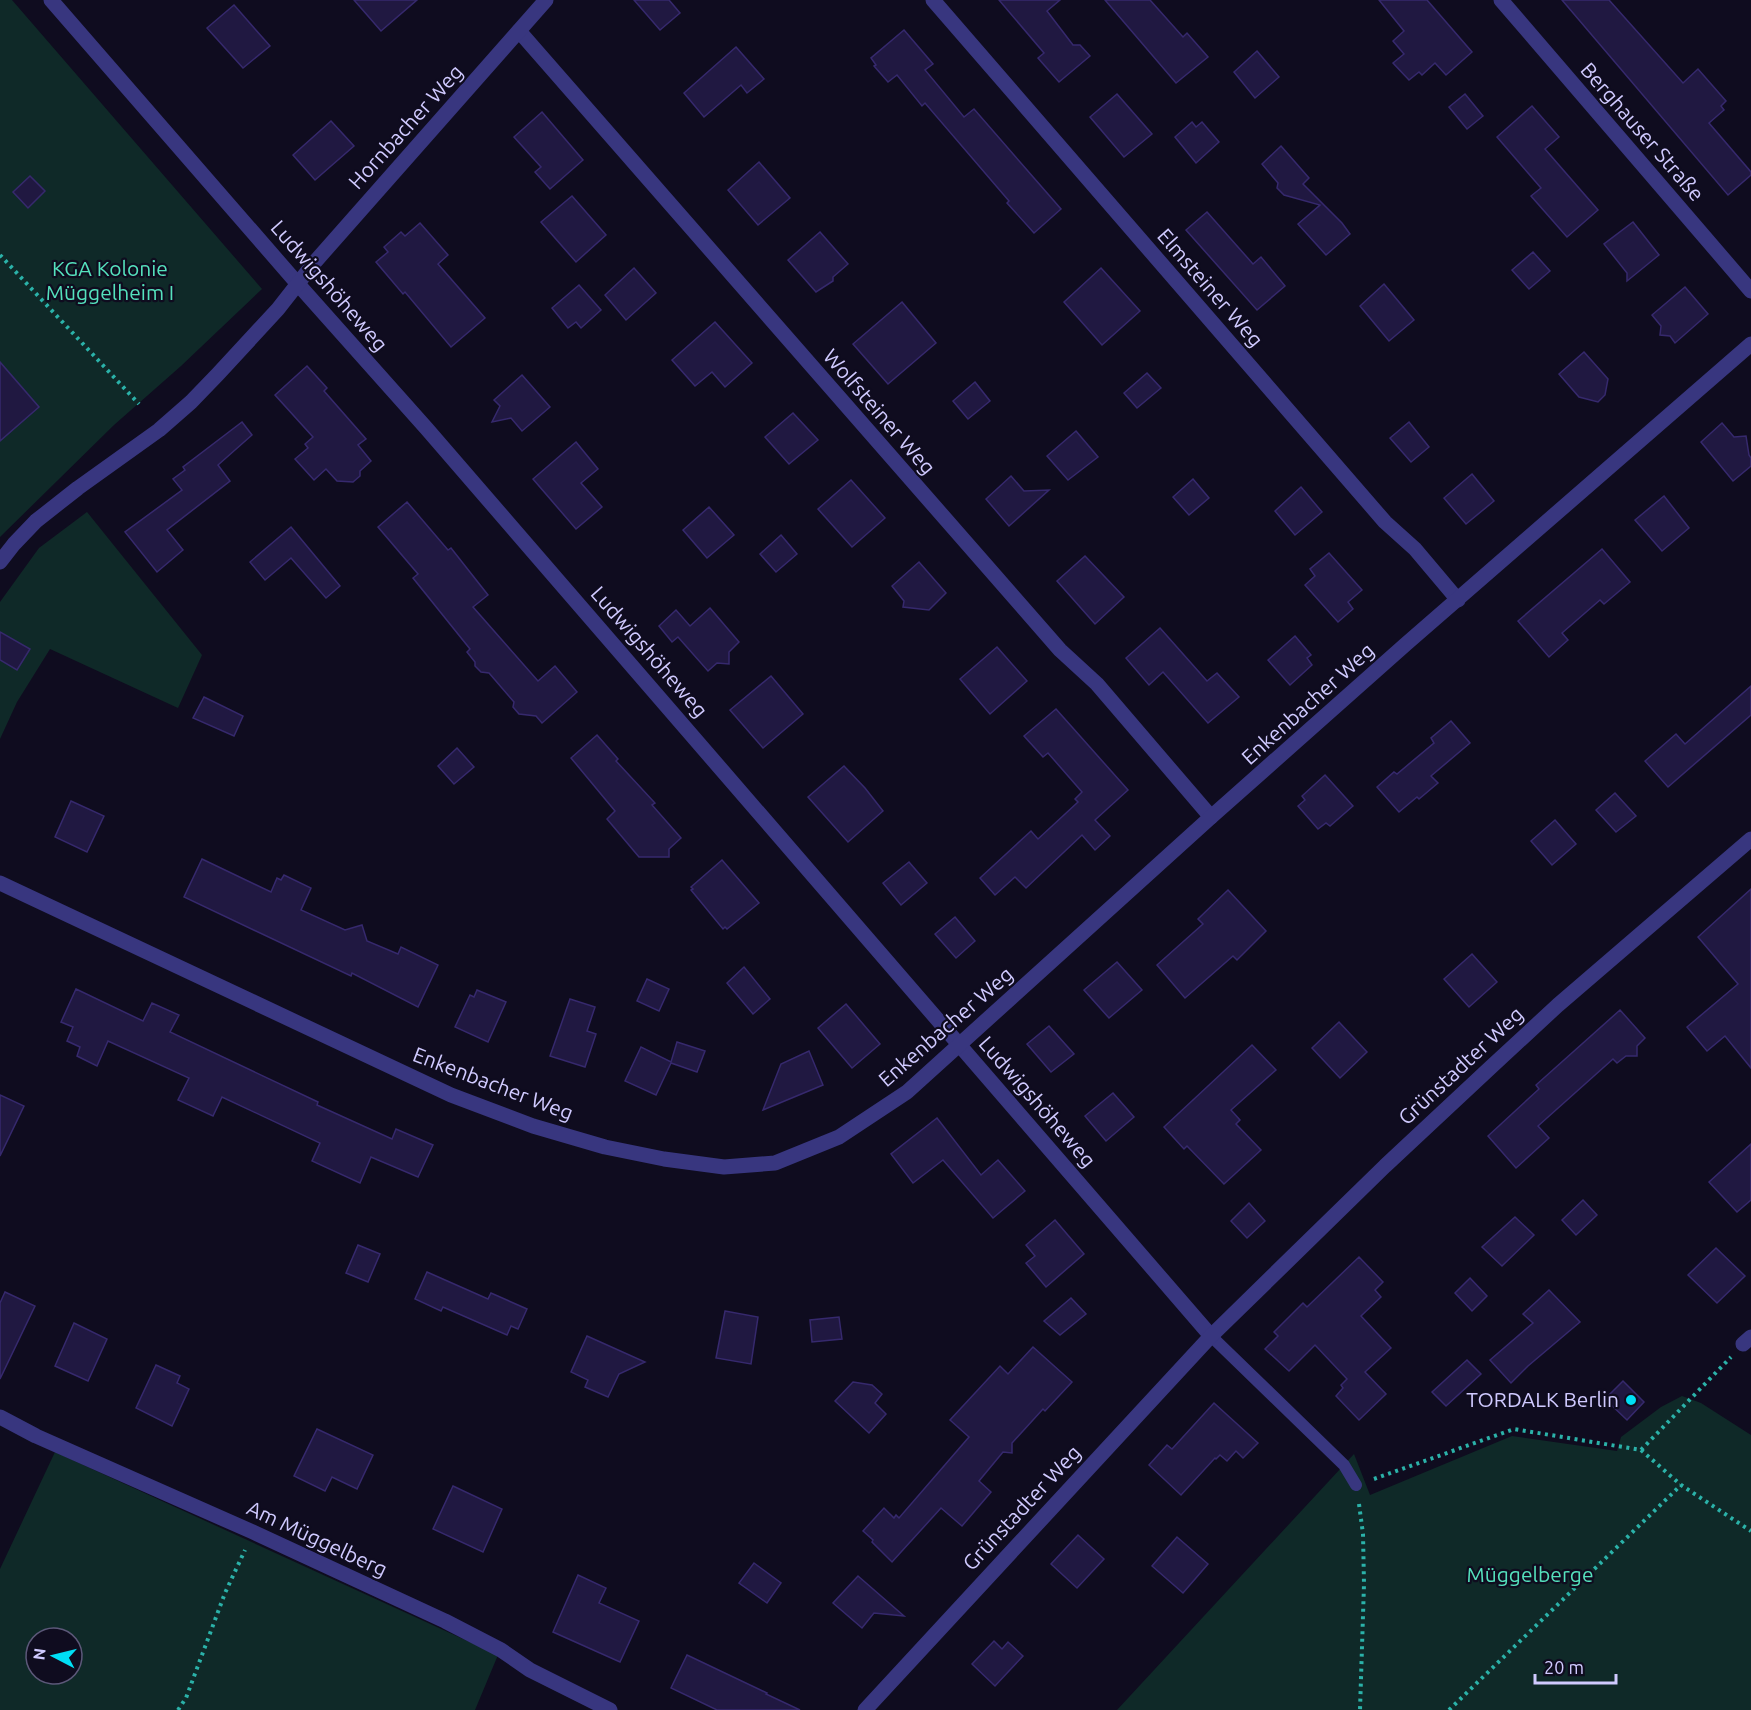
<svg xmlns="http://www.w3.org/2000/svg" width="1751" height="1710" font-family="Ubuntu,sans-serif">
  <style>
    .green { fill: #0f2928; fill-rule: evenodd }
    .building { fill: #201841; stroke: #36296d; stroke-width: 1.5 }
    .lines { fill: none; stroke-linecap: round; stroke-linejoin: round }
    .path { stroke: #2bb2a9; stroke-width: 4; stroke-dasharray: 3 4.5; stroke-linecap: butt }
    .service { stroke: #38367f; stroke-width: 12 }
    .minor { stroke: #38367f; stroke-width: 15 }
    .poi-dot { fill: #00dff5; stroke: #0f0c1f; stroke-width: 2 }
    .labels { text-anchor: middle; stroke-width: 4.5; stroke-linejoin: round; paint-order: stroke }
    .street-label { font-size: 21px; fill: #d0caff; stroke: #0f0c1f }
    .park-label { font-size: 21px; fill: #55e1bd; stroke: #0f0c1f }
    .poi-label { font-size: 21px; fill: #d0caff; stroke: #0f0c1f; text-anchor: end }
  </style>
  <rect width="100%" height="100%" fill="#0f0c1f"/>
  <g class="green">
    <polygon points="0,0 12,0 262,289 181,366 114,425 0,537"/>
    <polygon points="87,512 202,655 178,708 50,649 17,702 0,739 0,602 39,548"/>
    <polygon points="1682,1396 1701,1403 1751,1435 1751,1710 1117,1710 1354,1454 1370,1495 1512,1436 1617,1451 1621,1437 1661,1407"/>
    <path d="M55,1452L498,1655L475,1710H0V1569ZM36,1638H72V1674H36Z"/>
  </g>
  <g class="building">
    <polygon points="354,0 417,0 381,31"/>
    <polygon points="634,0 669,0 680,13 660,30"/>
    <polygon points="999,0 1060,0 1047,11 1073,45 1080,45 1090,56 1059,82 1038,58 1044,53"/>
    <polygon points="1105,0 1150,0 1183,37 1187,33 1208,57 1176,83"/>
    <polygon points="1379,0 1427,0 1472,52 1446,75 1435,63 1422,75 1419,72 1409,80 1393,63 1404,54 1393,41 1404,31"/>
    <polygon points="1562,0 1609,0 1683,83 1698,69 1726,101 1721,106 1724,110 1709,123 1751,172 1751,175 1728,195"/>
    <polygon points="234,5 270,46 243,68 207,28"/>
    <polygon points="904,30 933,64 925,70 964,117 974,109 1061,209 1034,233 1007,203 1009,201 925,103 922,106 897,75 888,82 874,66 876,65 871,58"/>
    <polygon points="736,47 764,79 747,93 741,85 704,117 684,93"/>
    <polygon points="1257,51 1279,77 1255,98 1234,72"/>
    <polygon points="1117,94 1152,134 1124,157 1090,117"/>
    <polygon points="1465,94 1483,116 1467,129 1449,107"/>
    <polygon points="1532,106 1559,137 1545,149 1598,210 1567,237 1531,196 1541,188 1497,137"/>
    <polygon points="542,112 583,160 550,189 535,172 541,167 514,137"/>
    <polygon points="331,121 354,146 315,180 293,155"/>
    <polygon points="1192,122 1196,127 1202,122 1219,142 1196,163 1175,137"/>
    <polygon points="1281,146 1309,178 1303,184 1342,223 1350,234 1326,255 1298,224 1320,205 1284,195 1277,188 1278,183 1262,164"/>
    <polygon points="759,162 790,198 758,225 728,190"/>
    <polygon points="30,176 45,191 28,208 13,192"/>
    <polygon points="572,196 606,235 576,262 541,222"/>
    <polygon points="1207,212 1253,264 1261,257 1285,286 1257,310 1186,230"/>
    <polygon points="1633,222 1659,255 1627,281 1627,273 1604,244"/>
    <polygon points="420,223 448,255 438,264 485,318 451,347 405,292 403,294 376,262 388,252 384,247 401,232 405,236"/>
    <polygon points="820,232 848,264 833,277 833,281 816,292 788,260"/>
    <polygon points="1533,252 1550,271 1529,289 1512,270"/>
    <polygon points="634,268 656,293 626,320 605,295"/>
    <polygon points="1101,268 1140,311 1102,345 1064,302"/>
    <polygon points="1384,284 1414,320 1389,341 1360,306"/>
    <polygon points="579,285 601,310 581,328 576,322 568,328 552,308"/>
    <polygon points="1685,287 1708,314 1675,343 1670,336 1660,335 1661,326 1652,315"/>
    <polygon points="902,302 936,343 888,384 853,344"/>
    <polygon points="715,322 752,363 725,387 712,372 695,386 672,360"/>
    <polygon points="1584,352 1608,379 1605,395 1598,402 1579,397 1559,374"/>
    <polygon points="0,362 39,407 0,441"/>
    <polygon points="307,366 327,388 324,391 366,439 358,445 371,461 360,471 360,476 353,482 337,481 326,469 314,480 295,459 308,448 305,444 313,437 275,395"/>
    <polygon points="1147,373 1161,388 1137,408 1124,393"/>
    <polygon points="522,375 550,407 522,431 511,418 492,422 500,406 494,400"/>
    <polygon points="975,382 990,401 968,419 953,401"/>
    <polygon points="793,413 818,440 789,464 765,437"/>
    <polygon points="242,422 252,435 218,465 230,481 167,530 183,550 157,572 125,532 182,490 173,479 185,470 183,467"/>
    <polygon points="1409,422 1429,447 1411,462 1390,438"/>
    <polygon points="1722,423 1734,437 1746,436 1749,455 1751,458 1751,466 1733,481 1701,442"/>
    <polygon points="1076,431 1098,457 1068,480 1047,456"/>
    <polygon points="576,442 598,469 581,483 602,507 576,529 533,479"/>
    <polygon points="1472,474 1494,501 1466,524 1444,498"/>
    <polygon points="1011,476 1024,491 1049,490 1009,526 986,499"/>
    <polygon points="1193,479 1209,498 1189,515 1173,497"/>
    <polygon points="851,480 885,518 852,547 818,509"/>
    <polygon points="1301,487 1322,512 1295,535 1275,511"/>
    <polygon points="1664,496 1689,528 1662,551 1635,520"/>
    <polygon points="407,502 448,550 451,548 488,595 473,607 538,681 555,666 577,692 542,723 536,716 519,714 513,707 514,702 489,673 481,672 475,666 475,662 467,652 470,649 413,578 418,574 378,527"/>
    <polygon points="709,507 734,535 707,558 683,530"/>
    <polygon points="291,527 340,586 326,598 291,558 265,580 250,562"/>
    <polygon points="781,535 797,554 776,572 760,554"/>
    <polygon points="1602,549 1630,582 1604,604 1600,600 1562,633 1568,640 1549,657 1518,621"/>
    <polygon points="1329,553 1362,590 1348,602 1353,609 1338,622 1305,585 1315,576 1310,569"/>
    <polygon points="1085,556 1124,597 1095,624 1057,581"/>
    <polygon points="919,562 946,593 929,610 903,607 904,601 892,586"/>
    <polygon points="710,608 739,642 729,652 729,664 717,663 708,671 678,637 672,642 659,626 676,610 690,626"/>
    <polygon points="1160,628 1207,681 1217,673 1239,697 1208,723 1163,672 1149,685 1126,658"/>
    <polygon points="0,632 30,649 17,670 0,660"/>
    <polygon points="1295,636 1311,655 1307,658 1312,665 1290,685 1268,660"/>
    <polygon points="997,647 1027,681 990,714 960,679"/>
    <polygon points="771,676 803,714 763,748 730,710"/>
    <polygon points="1751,686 1751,715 1668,787 1645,761 1676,734 1685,744"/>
    <polygon points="204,697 243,716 234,736 193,718"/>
    <polygon points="1056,709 1128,790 1095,820 1110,836 1095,850 1082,835 1026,888 1015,877 995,895 980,878 1031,831 1038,839 1078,802 1075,799 1082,792 1048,753 1043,757 1024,736"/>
    <polygon points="1451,721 1470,743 1431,776 1438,783 1419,799 1417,797 1399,812 1377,787 1394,772 1397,774 1434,743 1431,738"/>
    <polygon points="597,735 618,759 616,761 655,803 652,805 681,838 669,849 669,857 639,857 607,819 615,811 571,758"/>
    <polygon points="457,748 474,767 454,784 438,766"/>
    <polygon points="844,766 865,788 883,811 848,842 808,797"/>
    <polygon points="1325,775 1353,806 1330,826 1326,823 1318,829 1298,806 1305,800 1302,796"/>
    <polygon points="1615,793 1636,816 1616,832 1596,810"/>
    <polygon points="71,801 104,816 87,852 55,837"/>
    <polygon points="1555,820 1576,844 1552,865 1531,841"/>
    <polygon points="202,859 271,892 277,878 281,880 284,875 311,888 301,910 345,930 362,925 367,941 398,954 401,947 438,965 418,1007 352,973 351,976 184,897"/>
    <polygon points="722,860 759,903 727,929 725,927 723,929 691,890 693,889 691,887"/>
    <polygon points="909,862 927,883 901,905 883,883"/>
    <polygon points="1751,889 1751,1068 1725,1036 1707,1051 1687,1027 1738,984 1698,937"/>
    <polygon points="1228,890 1266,931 1237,960 1233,956 1185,998 1157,965 1203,924 1198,919"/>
    <polygon points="955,917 975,941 956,958 935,934"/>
    <polygon points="1472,954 1497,982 1469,1007 1444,979"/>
    <polygon points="1117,962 1142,990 1109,1018 1084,990"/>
    <polygon points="744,967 770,999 753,1014 727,983"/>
    <polygon points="647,979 669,989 659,1011 637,1001"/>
    <polygon points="76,989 143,1021 152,1003 179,1015 170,1032 318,1102 317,1105 392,1139 396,1129 433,1145 418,1177 371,1157 360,1183 312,1161 320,1143 222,1097 213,1116 178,1100 189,1078 108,1041 97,1066 77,1056 80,1047 67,1041 73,1027 61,1022"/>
    <polygon points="477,990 506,1002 488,1042 455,1027 470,995 474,997"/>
    <polygon points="570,999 595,1007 587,1031 596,1034 585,1067 550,1056"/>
    <polygon points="846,1004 880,1044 852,1068 818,1028"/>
    <polygon points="1620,1010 1645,1038 1637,1046 1637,1056 1626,1056 1617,1063 1613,1059 1538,1126 1549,1138 1516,1168 1488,1136 1539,1089 1536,1085"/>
    <polygon points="1339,1022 1367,1052 1340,1078 1312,1048"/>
    <polygon points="1049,1026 1074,1054 1051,1072 1027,1044"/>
    <polygon points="677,1042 705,1051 697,1072 671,1063 656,1095 625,1081 641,1047 671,1062"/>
    <polygon points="1252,1045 1276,1070 1231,1110 1240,1120 1236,1124 1261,1150 1224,1184 1187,1146 1184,1149 1164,1127"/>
    <polygon points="809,1051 823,1085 763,1110 781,1064"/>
    <polygon points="1113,1093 1134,1117 1106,1141 1085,1116"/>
    <polygon points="0,1095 24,1106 0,1156"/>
    <polygon points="937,1118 981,1175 998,1160 1025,1191 993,1218 943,1160 913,1183 891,1154"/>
    <polygon points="1751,1144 1751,1200 1737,1212 1709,1182"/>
    <polygon points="1583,1200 1597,1215 1576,1235 1562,1220"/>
    <polygon points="1249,1203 1265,1221 1247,1238 1231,1221"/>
    <polygon points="1515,1217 1534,1235 1502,1266 1482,1247"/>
    <polygon points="1055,1220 1084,1254 1046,1287 1026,1263 1035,1256 1026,1245"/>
    <polygon points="358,1245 380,1254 368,1282 346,1273"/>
    <polygon points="1716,1248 1745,1276 1717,1303 1688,1275"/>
    <polygon points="1359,1257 1383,1282 1375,1290 1381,1297 1361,1316 1391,1348 1365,1372 1386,1394 1359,1420 1336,1396 1343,1388 1341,1385 1347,1379 1315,1345 1289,1371 1265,1349 1278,1336 1274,1332 1303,1303 1307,1307"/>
    <polygon points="427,1272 488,1299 491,1293 527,1309 518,1329 511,1326 507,1335 443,1307 441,1311 415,1299"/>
    <polygon points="1470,1278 1487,1296 1472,1311 1455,1293"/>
    <polygon points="1549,1290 1580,1322 1528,1366 1511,1383 1490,1360 1533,1323 1523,1314"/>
    <polygon points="5,1292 35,1306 0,1379 0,1303"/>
    <polygon points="1071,1298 1086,1314 1060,1335 1044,1321"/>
    <polygon points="725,1311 758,1317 751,1364 716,1358"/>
    <polygon points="839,1317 842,1339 812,1342 810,1320"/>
    <polygon points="74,1323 107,1339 88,1381 55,1366"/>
    <polygon points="587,1336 645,1362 619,1374 608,1397 585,1387 588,1380 571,1372"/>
    <polygon points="1033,1347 1072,1382 1045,1411 1043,1409 1012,1443 1012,1453 1003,1452 979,1481 991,1492 962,1526 941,1508 892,1562 872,1542 873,1540 863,1531 884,1508 894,1518 896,1515 899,1518 969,1437 950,1420 1000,1366 1008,1374"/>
    <polygon points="1467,1360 1481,1374 1446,1406 1432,1392"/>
    <polygon points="156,1365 180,1376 177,1383 189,1389 172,1426 136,1408"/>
    <polygon points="1623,1381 1644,1402 1627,1420 1605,1399"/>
    <polygon points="853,1382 872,1385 882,1394 875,1403 886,1414 869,1433 835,1401"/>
    <polygon points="1214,1403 1258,1443 1243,1458 1236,1451 1227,1461 1220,1455 1216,1459 1215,1458 1181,1495 1149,1465 1167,1445 1172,1449"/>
    <polygon points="317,1429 373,1455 357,1489 332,1477 325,1491 294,1476"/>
    <polygon points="453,1486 502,1509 483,1552 433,1529"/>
    <polygon points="1078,1535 1104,1559 1077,1588 1051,1564"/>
    <polygon points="1177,1537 1208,1564 1183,1593 1152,1566"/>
    <polygon points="754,1563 781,1583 767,1603 739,1583"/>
    <polygon points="578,1575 606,1588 599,1603 639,1621 620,1662 553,1632"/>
    <polygon points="858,1576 904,1616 874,1613 862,1628 833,1603"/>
    <polygon points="994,1641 1002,1649 1008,1642 1023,1656 995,1686 972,1664"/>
    <polygon points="687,1655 767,1693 766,1694 800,1710 717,1710 671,1688"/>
  </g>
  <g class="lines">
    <g class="path">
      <polyline points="0,255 139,404"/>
      <polyline points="1641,1450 1681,1485 1751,1531"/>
      <polyline points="1374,1479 1514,1429 1641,1450 1731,1357"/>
      <polyline points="1359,1504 1363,1534 1364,1584 1360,1710"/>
      <polyline points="178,1710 186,1698 225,1593 245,1550"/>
      <polyline points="1449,1710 1681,1485"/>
    </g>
    <polyline class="service" points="1211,1336 1344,1465 1356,1485"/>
    <g class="minor">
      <polyline points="51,0 297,283 427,429 1211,1336"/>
      <polyline points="933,0 1385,522 1415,549 1458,600"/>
      <polyline points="1501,0 1751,291"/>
      <polyline points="519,31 1060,650 1097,684 1211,817"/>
      <polyline points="0,562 14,544 36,521 78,488 159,430 191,402 218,374 278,309 314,263 546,0"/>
      <polyline points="0,883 451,1095 533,1126 605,1147 664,1159 724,1167 775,1163 839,1137 907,1092 1211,817 1406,644 1751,344"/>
      <polyline points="1743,1344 1751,1337"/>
      <polyline points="0,1417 36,1436 253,1532 445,1621 501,1650 530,1670 610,1710"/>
      <polyline points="865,1710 1211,1336 1385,1166 1491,1067 1558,1005 1751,839"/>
    </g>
  </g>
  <circle class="poi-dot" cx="1631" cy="1400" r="6"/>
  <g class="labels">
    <g class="street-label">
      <text transform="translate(406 127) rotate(-48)" y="7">Hornbacher Weg</text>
      <text transform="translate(1642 132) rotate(49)" y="7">Berghauser Straße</text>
      <text transform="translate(329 286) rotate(49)" y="7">Ludwigshöheweg</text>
      <text transform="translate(1210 288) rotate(49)" y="7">Elmsteiner Weg</text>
      <text transform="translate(879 412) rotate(49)" y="7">Wolfsteiner Weg</text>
      <text transform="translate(649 652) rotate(49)" y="7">Ludwigshöheweg</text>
      <text transform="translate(1308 704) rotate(-42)" y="7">Enkenbacher Weg</text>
      <text transform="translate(946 1027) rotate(-41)" y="7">Enkenbacher Weg</text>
      <text transform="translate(1461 1066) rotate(-43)" y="7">Grünstadter Weg</text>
      <text transform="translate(493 1084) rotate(21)" y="7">Enkenbacher Weg</text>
      <text transform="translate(1037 1102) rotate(49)" y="7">Ludwigshöheweg</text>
      <text transform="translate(1022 1508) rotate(-47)" y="7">Grünstadter Weg</text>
      <text transform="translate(317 1539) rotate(25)" y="7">Am Müggelberg</text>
    </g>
    <g class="park-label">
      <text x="110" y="276">KGA Kolonie<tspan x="110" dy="24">Müggelheim I</tspan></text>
      <text x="1530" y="1582">Müggelberge</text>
    </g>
    <g class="poi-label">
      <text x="1619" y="1407">TORDALK Berlin</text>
    </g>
  </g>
  <g transform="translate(54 1656) rotate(277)"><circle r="28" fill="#0f0c1f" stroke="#5c5879" stroke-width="1.5"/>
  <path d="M0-4.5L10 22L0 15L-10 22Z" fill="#00dff5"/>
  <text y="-9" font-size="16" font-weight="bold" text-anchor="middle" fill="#d0caff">N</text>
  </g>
  <path d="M1535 1674v9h81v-9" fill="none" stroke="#d0caff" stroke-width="3"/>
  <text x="1544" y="1674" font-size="18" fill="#d0caff" stroke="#0f0c1f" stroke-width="4.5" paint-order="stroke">20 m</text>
</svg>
